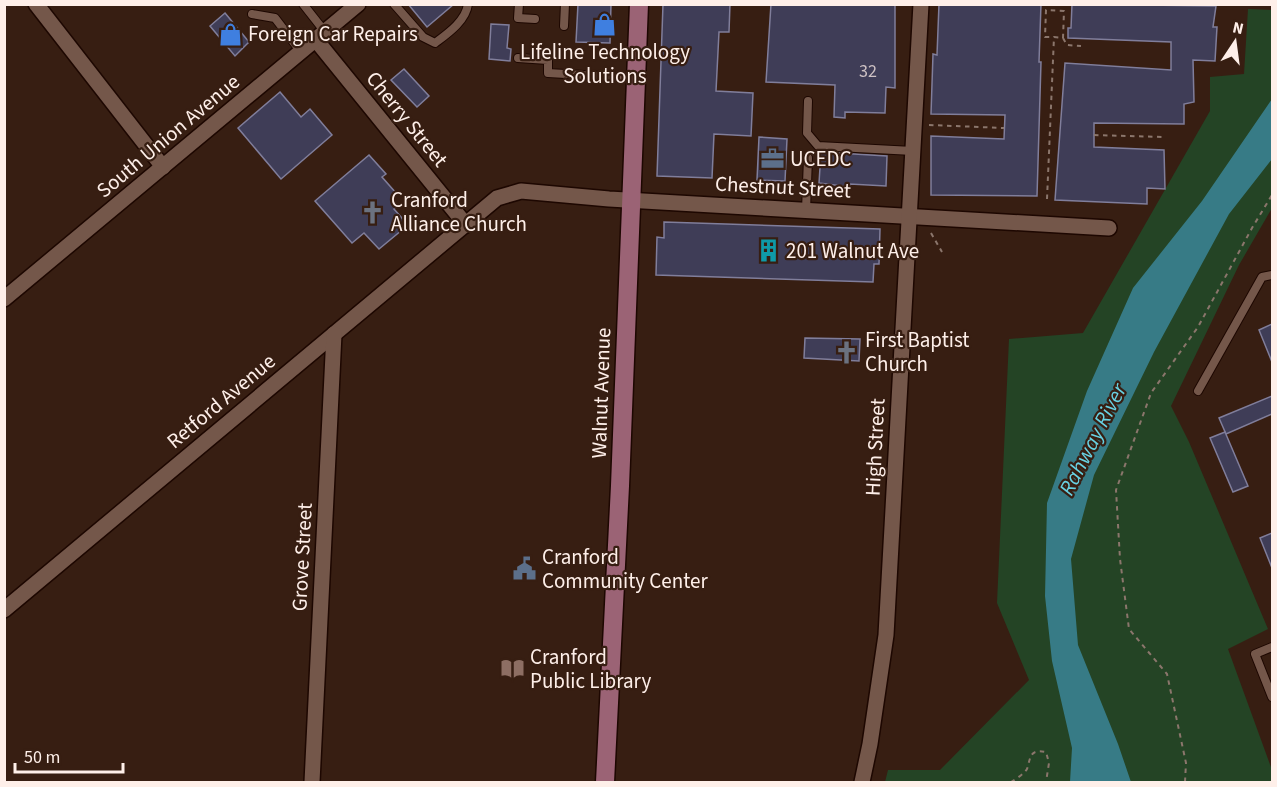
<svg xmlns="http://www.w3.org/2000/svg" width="1277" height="787" font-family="'Source Sans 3',sans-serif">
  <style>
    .green { fill: #244425 }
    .water { fill: #377b86 }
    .building { fill: #3f3d57; stroke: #807e9b; stroke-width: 1.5 }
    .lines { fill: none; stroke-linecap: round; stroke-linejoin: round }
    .lane-casing { stroke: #1d0701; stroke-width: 10 }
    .street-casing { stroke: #1d0701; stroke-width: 18 }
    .secondary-casing { stroke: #1d0701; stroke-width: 21 }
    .path { stroke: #8b766c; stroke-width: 2; stroke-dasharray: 4.5 4.5; stroke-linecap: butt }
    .lane { stroke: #74574a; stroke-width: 8 }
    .street { stroke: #74574a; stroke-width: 15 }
    .secondary { stroke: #9b6375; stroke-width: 18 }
    .labels { text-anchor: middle; stroke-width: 4.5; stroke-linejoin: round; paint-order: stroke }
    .number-label { font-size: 18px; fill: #cec2c4 }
    .poi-label { font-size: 21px; fill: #feefe9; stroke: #371e12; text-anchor: start }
    .street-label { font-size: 21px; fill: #feefe9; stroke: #371e12 }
    .water-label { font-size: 22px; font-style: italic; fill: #68d2e3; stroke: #371e12 }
  </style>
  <rect width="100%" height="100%" fill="#371e12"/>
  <polygon class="green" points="1248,9 1272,10 1272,208 1239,265 1171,406 1189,442 1268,629 1228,649 1272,770 1272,782 885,782 888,770 940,770 1029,680 997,603 1009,339 1083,333 1210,111 1210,77 1244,74"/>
  <polygon class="water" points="1272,99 1272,159 1229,214 1154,352 1094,475 1071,559 1078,645 1118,744 1131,782 1070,782 1072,748 1052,661 1045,596 1047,503 1087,391 1133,288 1202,201"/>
  <g class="building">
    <polygon points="408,4 454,4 427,27"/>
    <polygon points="578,4 611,4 610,43 576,42"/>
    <polygon points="663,4 730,4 729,32 719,32 716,91 753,93 751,136 714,134 712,178 657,176"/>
    <polygon points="771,4 895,4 895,88 886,87 885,113 845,112 845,118 834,117 835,85 766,82"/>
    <polygon points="939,4 1041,4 1039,62 1041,62 1037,196 931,195 931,136 1004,139 1005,115 931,114 933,54 937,55"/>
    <polygon points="1072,4 1216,6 1213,27 1217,27 1215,61 1193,60 1194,102 1184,104 1184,124 1094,123 1094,147 1164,150 1165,189 1147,188 1147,204 1055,200 1065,63 1171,70 1171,42 1068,38 1068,28 1071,28"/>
    <polygon points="225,13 249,42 235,56 210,26"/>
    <polygon points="491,24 509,25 507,48 511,49 510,61 489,59"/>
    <polygon points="404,69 429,96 417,107 391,80"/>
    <polygon points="280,92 301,117 310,109 332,135 281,179 238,128"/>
    <polygon points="759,137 787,139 785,181 757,180"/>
    <polygon points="821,152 887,156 886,186 850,184 850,187 819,183"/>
    <polygon points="369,155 386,174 382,177 396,193 391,198 398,206 394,209 408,225 379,249 364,233 352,243 315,201"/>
    <polygon points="664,222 880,229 879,264 874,264 873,282 656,275 657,237 664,238"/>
    <polygon points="1272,324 1272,362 1259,330"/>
    <polygon points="805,338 860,339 859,361 804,358"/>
    <polygon points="1272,396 1272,414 1226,434 1219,418"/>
    <polygon points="1225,432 1248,486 1233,492 1210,438"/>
    <polygon points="1272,533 1272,568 1260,538"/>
  </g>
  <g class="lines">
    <defs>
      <g id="lane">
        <polyline points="303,4 325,32"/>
        <path d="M394,4L423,37L435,43C447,34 466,21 468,4"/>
        <polyline points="519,4 518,18 535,19"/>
        <polyline points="252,14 275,18 301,52"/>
        <polyline points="564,26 565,4"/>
        <polyline points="518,58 548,60 548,73 636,78"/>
        <polyline points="808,101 807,133 818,146 913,151"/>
        <polyline points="806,210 808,158"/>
        <polyline points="1198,391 1262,277 1272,275"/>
        <polyline points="1272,647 1255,654 1272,697"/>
      </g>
      <g id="street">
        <polyline points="36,4 163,167"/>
        <polyline points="316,40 466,225"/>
        <polyline points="4,299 358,4"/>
        <polyline points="4,610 497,198 521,191 609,199 1109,228"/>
        <polyline points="312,782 334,334"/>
        <polyline points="862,782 870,744 886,635 921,4"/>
      </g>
      <polyline id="secondary" points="605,782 620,486 639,4"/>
    </defs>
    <use href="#lane" class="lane-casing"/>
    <use href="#street" class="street-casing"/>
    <use href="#secondary" class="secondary-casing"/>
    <g class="path">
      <polyline points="1063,38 1067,45 1081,46"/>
      <polyline points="929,125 1004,128"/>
      <polyline points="1094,135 1164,137"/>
      <polyline points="1047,199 1054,37 1063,38 1064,11 1046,10 1045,37 1054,37"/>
      <polyline points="931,233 942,252"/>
      <path d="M1011,782C1016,779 1024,774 1027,769C1031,757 1029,749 1046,752L1049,763L1046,782"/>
      <polyline points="1185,782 1186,763 1167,674 1129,629 1120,559 1116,490 1151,393 1198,327 1252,228 1272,195"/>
    </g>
    <use href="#lane" class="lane"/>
    <use href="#street" class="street"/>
    <use href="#secondary" class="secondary"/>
  </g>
  <defs>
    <symbol id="shop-bare" viewBox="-9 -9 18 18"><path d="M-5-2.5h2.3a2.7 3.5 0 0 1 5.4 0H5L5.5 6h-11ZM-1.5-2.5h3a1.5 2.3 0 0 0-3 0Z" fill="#3f7fe0" stroke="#371e12" stroke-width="2.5" paint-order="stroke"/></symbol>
    <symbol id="office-bare" viewBox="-9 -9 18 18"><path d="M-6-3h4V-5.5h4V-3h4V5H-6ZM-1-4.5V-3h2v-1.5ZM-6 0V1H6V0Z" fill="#5c6f8a" stroke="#371e12" stroke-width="2.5" paint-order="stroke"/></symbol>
    <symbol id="church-bare" viewBox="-9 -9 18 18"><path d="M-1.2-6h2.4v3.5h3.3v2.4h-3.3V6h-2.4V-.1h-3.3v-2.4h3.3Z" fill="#6b7280" stroke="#371e12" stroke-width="2.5" paint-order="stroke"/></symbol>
    <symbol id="building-bare" viewBox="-9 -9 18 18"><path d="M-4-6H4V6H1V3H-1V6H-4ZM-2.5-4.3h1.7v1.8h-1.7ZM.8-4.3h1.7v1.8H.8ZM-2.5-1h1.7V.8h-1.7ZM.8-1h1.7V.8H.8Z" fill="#0f9aa8" stroke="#371e12" stroke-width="2.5" paint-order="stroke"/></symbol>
    <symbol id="civic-bare" viewBox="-9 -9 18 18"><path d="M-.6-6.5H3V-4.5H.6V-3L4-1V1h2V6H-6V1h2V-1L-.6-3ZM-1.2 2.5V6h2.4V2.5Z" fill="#5c6f8a" stroke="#371e12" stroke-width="2.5" paint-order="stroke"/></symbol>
    <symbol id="library-bare" viewBox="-9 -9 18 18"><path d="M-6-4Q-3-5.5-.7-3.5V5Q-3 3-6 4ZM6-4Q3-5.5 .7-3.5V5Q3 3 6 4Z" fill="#8d6e63" stroke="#371e12" stroke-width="2.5" paint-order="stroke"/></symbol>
  </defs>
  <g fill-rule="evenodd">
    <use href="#shop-bare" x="588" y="8" width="33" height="33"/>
    <use href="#shop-bare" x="214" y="18" width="33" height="33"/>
    <use href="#office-bare" x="756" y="142" width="33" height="33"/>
    <use href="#church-bare" x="356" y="196" width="33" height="33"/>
    <use href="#building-bare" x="752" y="234" width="33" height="33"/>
    <use href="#church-bare" x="830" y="336" width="33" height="33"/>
    <use href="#civic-bare" x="508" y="552" width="33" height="33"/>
    <use href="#library-bare" x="496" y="652" width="33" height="33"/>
  </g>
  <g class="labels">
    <g class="number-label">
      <text x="868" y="77">32</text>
    </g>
    <g class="poi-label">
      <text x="248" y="41">Foreign Car Repairs</text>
      <text x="605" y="59" text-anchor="middle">Lifeline Technology<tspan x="605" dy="24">Solutions</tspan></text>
      <text x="790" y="166">UCEDC</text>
      <text x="391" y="207">Cranford<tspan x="391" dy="24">Alliance Church</tspan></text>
      <text x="786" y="258">201 Walnut Ave</text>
      <text x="865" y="347">First Baptist<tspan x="865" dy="24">Church</tspan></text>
      <text x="542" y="564">Cranford<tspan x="542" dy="24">Community Center</tspan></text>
      <text x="530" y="664">Cranford<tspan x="530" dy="24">Public Library</tspan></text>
    </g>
    <g class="street-label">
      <text transform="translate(407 119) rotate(51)" y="7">Cherry Street</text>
      <text transform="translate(168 136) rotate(-40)" y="7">South Union Avenue</text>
      <text transform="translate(783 187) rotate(3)" y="7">Chestnut Street</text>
      <text transform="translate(601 393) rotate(-88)" y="7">Walnut Avenue</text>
      <text transform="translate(221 401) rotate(-40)" y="7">Retford Avenue</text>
      <text transform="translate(875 447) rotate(-87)" y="7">High Street</text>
      <text transform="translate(302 557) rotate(-87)" y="7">Grove Street</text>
    </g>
    <g class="water-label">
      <text transform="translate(1092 439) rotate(-63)" y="8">Rahway River</text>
    </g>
  </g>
  <rect width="1277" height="787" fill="none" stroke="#feefe9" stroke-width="12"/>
  <g transform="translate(1235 42) rotate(13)" stroke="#371e12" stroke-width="4.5" paint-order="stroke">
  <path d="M0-4.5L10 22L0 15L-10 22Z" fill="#feefe9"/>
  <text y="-9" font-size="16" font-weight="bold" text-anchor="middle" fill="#feefe9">N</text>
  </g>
  <path d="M15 763v9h108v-9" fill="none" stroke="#feefe9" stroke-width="3"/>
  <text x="24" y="763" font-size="18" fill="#feefe9" stroke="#371e12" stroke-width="4.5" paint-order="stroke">50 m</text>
</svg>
